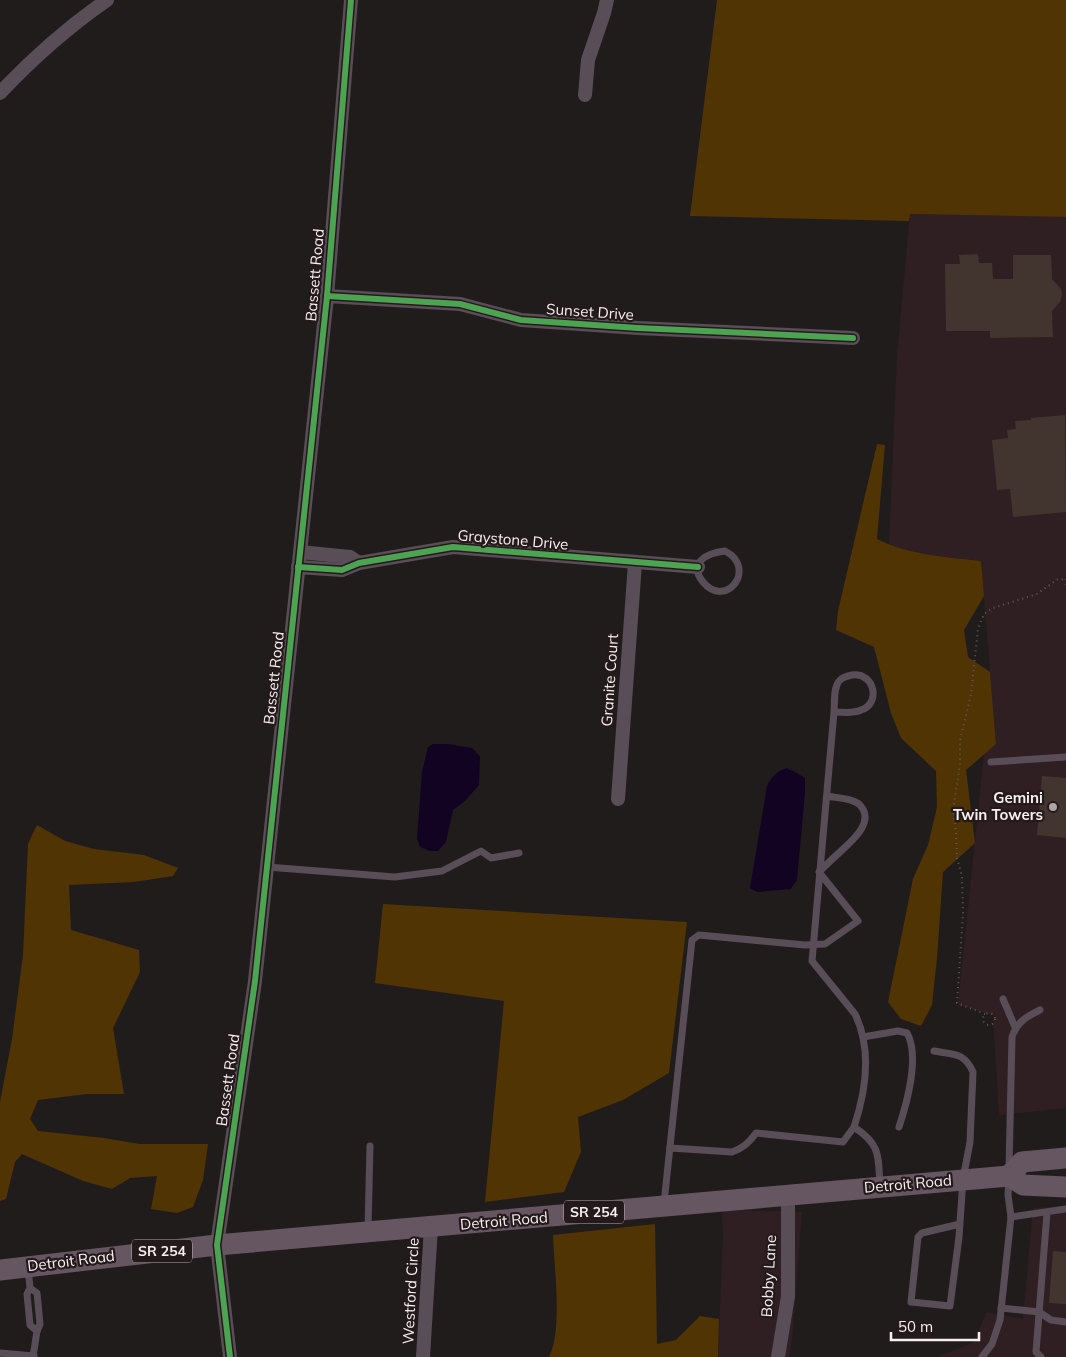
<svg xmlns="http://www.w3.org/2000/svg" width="1066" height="1357" font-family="Mulish,sans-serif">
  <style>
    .built { fill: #301f22 }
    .green { fill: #513404 }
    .water { fill: #120323 }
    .building { fill: #423530 }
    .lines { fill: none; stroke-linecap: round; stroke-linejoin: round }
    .path { stroke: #61585d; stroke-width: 2; stroke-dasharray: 1 4; stroke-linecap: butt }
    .lane { stroke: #594d57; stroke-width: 7 }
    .street { stroke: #594d57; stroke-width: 14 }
    .primary { stroke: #665662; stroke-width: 21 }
    .cycleway-casing { stroke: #24191b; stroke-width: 9 }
    .cycleway { stroke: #4ca352; stroke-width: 6 }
    .poi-dot { fill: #aca5a6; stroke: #24191b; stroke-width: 2 }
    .labels { text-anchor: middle; stroke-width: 4.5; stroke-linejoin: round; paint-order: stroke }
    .shield { fill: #24191b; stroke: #b8afb0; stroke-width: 1 }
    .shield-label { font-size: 14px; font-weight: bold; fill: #f7eff0 }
    .street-label { font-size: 15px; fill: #f7eff0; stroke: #24191b }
    .poi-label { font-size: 15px; font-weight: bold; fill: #f7eff0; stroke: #24191b; text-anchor: end }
  </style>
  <rect width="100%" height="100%" fill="#211c1c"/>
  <g class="built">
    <polygon points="910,214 1066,217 1066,1108 999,1115 993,1015 958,1005 984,754 996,744 981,561 916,553 889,545 897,356"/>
    <polygon points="1066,1206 1066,1357 936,1357 973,1343 987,1312 1023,1319 1033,1208"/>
    <polygon points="722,1210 802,1212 792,1341 789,1357 718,1357 723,1236"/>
  </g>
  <g class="green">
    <polygon points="717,0 1066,0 1066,217 910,214 909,221 690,216"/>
    <path d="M877,444L885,445L877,539C909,555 946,557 981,561L984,596L964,630L968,657L990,672L996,744L966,770L975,843L943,872L937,958L932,1005L921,1026L901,1019L888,1002L913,879L928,845L937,807L936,771L901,738L891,713L874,647L836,630L838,611Z"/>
    <polygon points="37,825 65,841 94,849 144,855 178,868 173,876 134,882 69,885 71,930 139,950 140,972 113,1028 124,1094 87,1094 38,1100 30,1119 38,1131 104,1138 139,1144 208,1144 203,1180 193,1207 177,1213 151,1209 157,1176 130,1178 112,1189 83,1181 22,1154 15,1162 6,1199 0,1201 0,1102 12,1039 23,955 28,844"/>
    <polygon points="383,904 687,922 669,1073 623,1100 578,1117 581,1152 564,1192 485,1202 504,1001 375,983"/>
    <path d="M655,1224L657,1344L676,1340L700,1316L719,1319L718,1357H549C563,1330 554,1267 553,1235Z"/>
  </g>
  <g class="water">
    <polygon points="433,744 448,744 472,748 480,756 479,785 465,801 453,810 446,842 438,851 430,851 420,847 417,839 422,772 428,747"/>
    <path d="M786,768L795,772L805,778V793L797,880L791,889L757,892L750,888L767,786C772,776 776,772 786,768Z"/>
  </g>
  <g class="building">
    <polygon points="978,254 979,263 992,263 993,279 1013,279 1013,255 1051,255 1052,279 1061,289 1062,295 1060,302 1052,311 1053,337 990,338 990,331 946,331 945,264 960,264 959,255"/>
    <polygon points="1065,415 1066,512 1013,517 1010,489 997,490 992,440 1008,438 1007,430 1016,429 1015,421 1031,420 1031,418"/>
    <polygon points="1042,776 1066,778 1066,838 1037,835"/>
    <polygon points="1053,1251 1066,1252 1066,1304 1049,1303"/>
  </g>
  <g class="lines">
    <g class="path">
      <polyline points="1066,579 1066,586"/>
      <circle cx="989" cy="1019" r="6"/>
      <polyline points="985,1014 957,1003 963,914 962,876 957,858 956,833 953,810 960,764 960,740 971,694 978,629 984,614 993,608 1037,594 1058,579 1066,580"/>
    </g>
    <g class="lane">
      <path d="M725,551C758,568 726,610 703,582C687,562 708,553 725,551Z"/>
      <path d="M834,712C835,703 833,689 839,681C842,677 847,676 852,675C875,672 881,704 861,710C853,714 843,712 834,712L812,961L855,1014C872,1049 866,1091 854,1127C881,1145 878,1155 880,1186"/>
      <polyline points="991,762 1066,757"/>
      <polyline points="267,867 395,877 442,871 481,851 491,858 519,853"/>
      <polyline points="1003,999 1015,1027"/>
      <path d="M863,1037L898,1031L907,1033C920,1056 907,1103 899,1127"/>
      <path d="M934,1051C954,1055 964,1052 973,1072L970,1142L963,1179L959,1237L950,1306L911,1302L918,1237L922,1233L960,1224"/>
      <path d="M670,1148L732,1152C743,1148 749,1143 756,1133L843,1142L854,1127"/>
      <path d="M1009,1168L1012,1037C1017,1022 1026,1017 1040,1010"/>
      <path d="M664,1203L692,940L699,935L805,945L825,944L858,921L819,872C826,865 832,859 839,853C850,842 876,823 860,805C853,798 836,798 827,796"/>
      <polyline points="1011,1217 1066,1209"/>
      <polyline points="368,1229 370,1146"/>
      <polyline points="28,1268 30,1288 27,1294 30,1325 37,1331 40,1324 37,1293 30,1288"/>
      <polyline points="1001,1308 1039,1312 1051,1320 1066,1322"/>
      <polyline points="0,1353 34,1356"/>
      <polyline points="33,1357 37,1331"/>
      <polyline points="982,1357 992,1344 1000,1320 1011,1217 1008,1195 1009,1179"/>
      <polyline points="1041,1357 1036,1352 1047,1213"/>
    </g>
    <g class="street">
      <path d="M0,93C33,58 68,27 107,0"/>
      <polyline points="585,95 588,60 604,13 607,0"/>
      <polyline points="327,296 460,304 521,320 638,328 853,338"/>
      <polyline points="300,552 350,557 359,563"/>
      <polyline points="298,567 342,570 359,563 453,547 698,567"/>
      <polyline points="618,799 635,563"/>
      <polyline points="230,1357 217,1245 255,981 327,296 351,0"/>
      <polyline points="423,1357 431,1227"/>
      <polyline points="778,1357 788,1296 788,1195"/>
    </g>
    <g class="primary">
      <polyline points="1009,1176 1022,1162 1066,1158"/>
      <polyline points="0,1270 217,1245 1009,1176 1023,1185 1066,1187"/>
    </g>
    <defs>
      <g id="cycleway">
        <polyline points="327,296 460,304 521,320 638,328 853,338"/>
        <polyline points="298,567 342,570 359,563 453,547 698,567"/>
        <polyline points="230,1357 217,1245 255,981 327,296 351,0"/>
      </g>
    </defs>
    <use href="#cycleway" class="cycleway-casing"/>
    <use href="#cycleway" class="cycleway"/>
  </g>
  <circle class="poi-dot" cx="1053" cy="807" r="5"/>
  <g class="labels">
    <g class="shield">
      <rect x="564" y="1200.5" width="60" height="23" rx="4"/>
      <rect x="132" y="1239.5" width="60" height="23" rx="4"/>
    </g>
    <g class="shield-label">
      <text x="594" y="1217">SR 254</text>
      <text x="162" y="1256">SR 254</text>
    </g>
    <g class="street-label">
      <text transform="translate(315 275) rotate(-85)" y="5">Bassett Road</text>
      <text transform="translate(590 312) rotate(4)" y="5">Sunset Drive</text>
      <text transform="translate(513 540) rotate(5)" y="5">Graystone Drive</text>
      <text transform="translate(274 678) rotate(-84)" y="5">Bassett Road</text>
      <text transform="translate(610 680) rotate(-86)" y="5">Granite Court</text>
      <text transform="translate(228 1080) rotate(-82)" y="5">Bassett Road</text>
      <text transform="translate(908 1184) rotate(-5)" y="5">Detroit Road</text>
      <text transform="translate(504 1221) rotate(-5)" y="5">Detroit Road</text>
      <text transform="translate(71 1261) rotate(-7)" y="5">Detroit Road</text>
      <text transform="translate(769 1276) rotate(-87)" y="5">Bobby Lane</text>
      <text transform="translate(411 1291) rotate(-87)" y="5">Westford Circle</text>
    </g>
    <g class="poi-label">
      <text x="1043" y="803">Gemini<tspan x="1043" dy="17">Twin Towers</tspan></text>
    </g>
  </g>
  <path d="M891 1332v8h88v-8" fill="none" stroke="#f7eff0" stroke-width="2.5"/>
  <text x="898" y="1332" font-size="15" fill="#f7eff0" stroke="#24191b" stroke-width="4" paint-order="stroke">50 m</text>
</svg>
